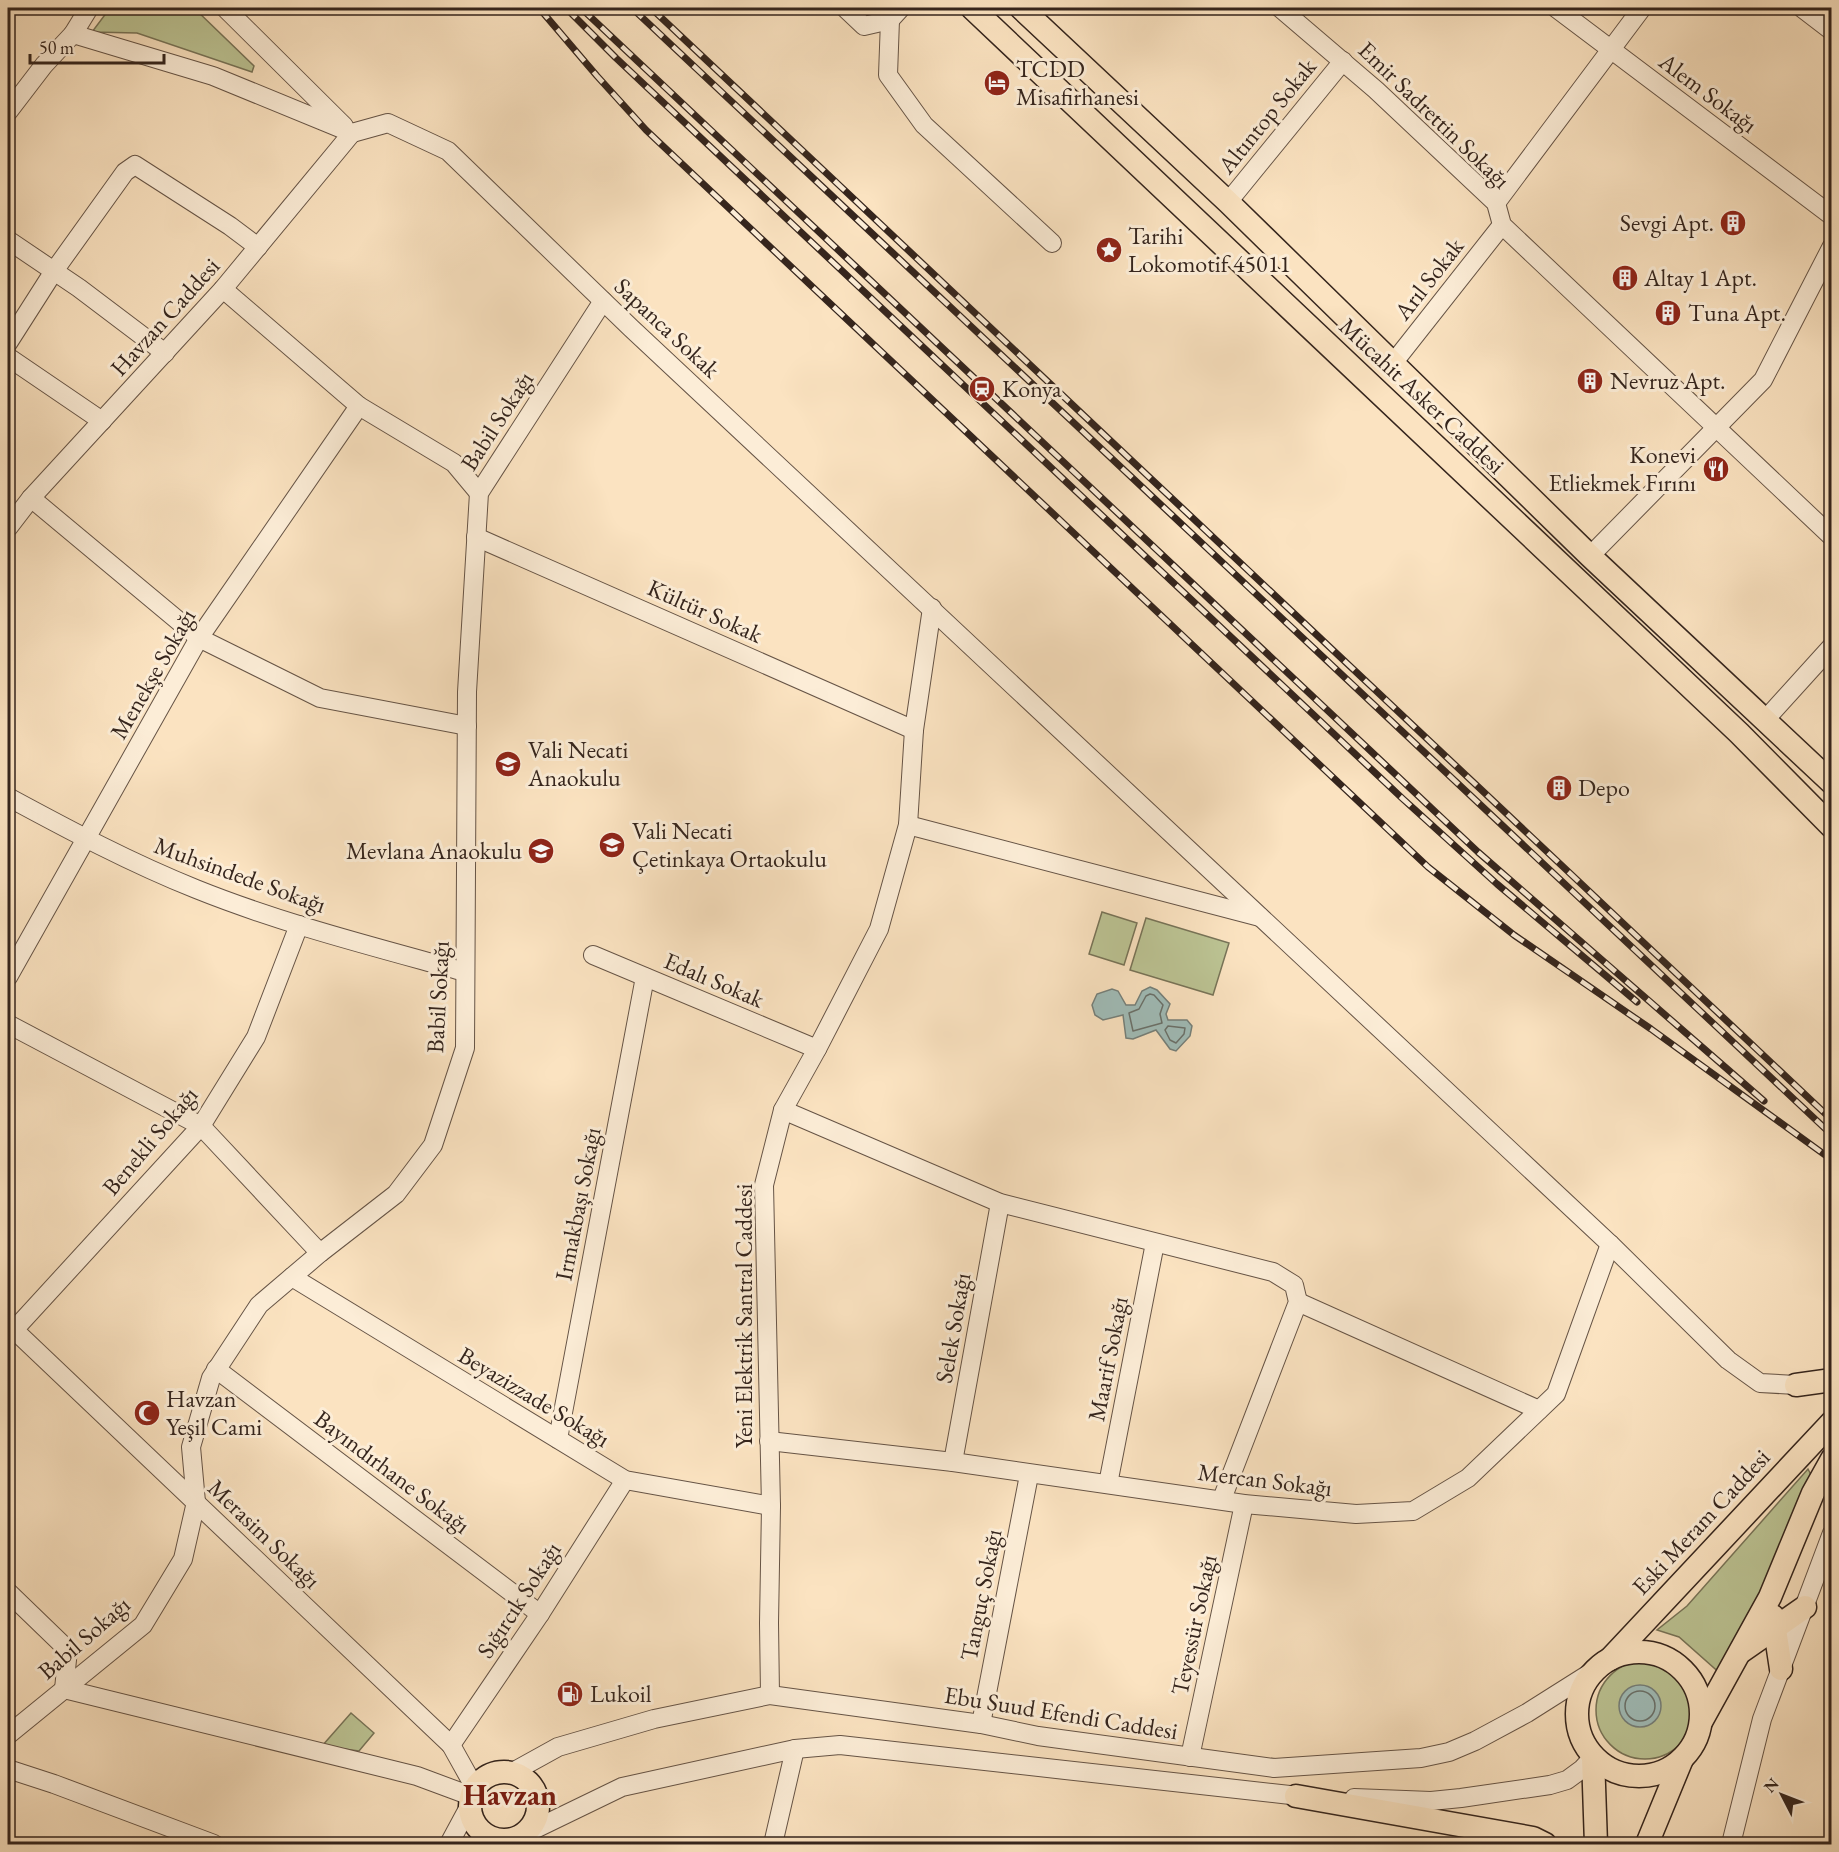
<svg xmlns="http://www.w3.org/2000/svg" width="1839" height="1852" font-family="'EB Garamond',serif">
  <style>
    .green { fill: #bcc494; stroke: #787458; stroke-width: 1.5 }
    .water { fill: #a0bdb9; stroke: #75807b; stroke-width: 1.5 }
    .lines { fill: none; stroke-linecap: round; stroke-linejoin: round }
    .shore { stroke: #6a716b; stroke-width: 1.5 }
    .minor-casing { stroke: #665446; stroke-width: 20 }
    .major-casing { stroke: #35251d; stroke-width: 25 }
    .minor { stroke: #fcedd7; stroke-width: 18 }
    .major { stroke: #fbe3c1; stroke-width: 22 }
    .rail-casing { stroke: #35251d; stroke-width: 7 }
    .rail { stroke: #fcedd7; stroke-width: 4.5; stroke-dasharray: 14; stroke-linecap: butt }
    .labels { text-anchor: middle; stroke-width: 6; stroke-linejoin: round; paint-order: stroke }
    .poi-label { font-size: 24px; fill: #35251d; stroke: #fcedd7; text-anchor: start }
    .street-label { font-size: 24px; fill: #35251d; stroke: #fcedd7 }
    .district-label { font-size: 30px; font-weight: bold; fill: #7a1f14; stroke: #fcedd7 }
  </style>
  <rect width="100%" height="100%" fill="#fbe3c1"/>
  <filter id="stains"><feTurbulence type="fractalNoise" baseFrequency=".00333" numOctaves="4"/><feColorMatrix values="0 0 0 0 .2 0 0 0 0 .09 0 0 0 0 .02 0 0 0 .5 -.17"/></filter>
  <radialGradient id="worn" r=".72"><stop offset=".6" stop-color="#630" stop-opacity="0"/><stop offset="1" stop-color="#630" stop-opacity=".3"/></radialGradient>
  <g class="green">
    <polygon points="110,8 194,8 254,66 252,72 137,33 92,32"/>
    <polygon points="1102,912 1137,923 1124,965 1089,954"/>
    <polygon points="1146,918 1229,943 1213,995 1130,970"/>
    <polygon points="1808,1469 1811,1475 1753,1610 1722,1675 1679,1637 1657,1630 1687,1606"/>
    <circle cx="1645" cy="1710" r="49"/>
    <polygon points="351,1713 374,1733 359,1751 322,1746"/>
  </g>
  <g class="water">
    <polygon points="1150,987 1157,990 1170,1004 1166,1014 1168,1020 1187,1020 1192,1026 1190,1036 1176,1051 1170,1049 1156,1030 1133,1039 1126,1038 1123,1015 1103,1020 1095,1015 1092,1005 1097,994 1112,989 1118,991 1126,1005 1135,1005 1142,991"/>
    <circle cx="1640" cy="1706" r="21"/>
  </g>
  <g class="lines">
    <g class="shore">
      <polygon points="1150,994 1154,995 1163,1005 1160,1014 1162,1023 1133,1031 1129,1013 1139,1009 1146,996"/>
      <polygon points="1168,1026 1185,1028 1184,1034 1176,1043 1170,1040 1165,1030"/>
      <circle cx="1640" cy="1706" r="15"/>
    </g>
    <defs>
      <g id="minor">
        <polyline points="225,8 344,126"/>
        <polyline points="845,8 864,26 890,20 901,8"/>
        <polyline points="1280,8 1376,90 1496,203 1502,225 1832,537"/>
        <polyline points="1556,8 1832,216"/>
        <polyline points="1802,8 1832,31"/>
        <polyline points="890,20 888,75 924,125 1052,243"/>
        <polyline points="73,34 89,8"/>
        <polyline points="8,112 44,65 73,34 213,76 352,133"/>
        <polyline points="352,133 388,123 448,151 631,328 1610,1244 1728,1360 1760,1383 1796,1385"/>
        <polyline points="1228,202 1343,61"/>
        <polyline points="1496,203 1642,8"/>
        <polyline points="8,240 79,288 165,353"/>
        <polyline points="223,289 359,406 454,463 479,493"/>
        <polyline points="8,343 54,271 125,172 135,165 230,226 258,247"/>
        <polyline points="8,357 102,421"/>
        <polyline points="1394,362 1502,225"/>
        <polyline points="31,498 199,638 320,698 467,726"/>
        <polyline points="8,528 31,498 223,289 352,133"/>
        <polyline points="476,537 914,730"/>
        <polyline points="1590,556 1763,380 1832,246"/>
        <polyline points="1765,720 1832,646"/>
        <path d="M8,797C69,830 131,863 196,889C283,924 375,947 465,972"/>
        <polyline points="908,825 1260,917"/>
        <polyline points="593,955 817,1049"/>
        <polyline points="8,977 199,638 359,406"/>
        <polyline points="8,1024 201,1126 320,1253"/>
        <polyline points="783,1110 1000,1203 1273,1272 1294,1285 1298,1302 1222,1499"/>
        <polyline points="292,1277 625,1480 771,1506"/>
        <polyline points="1298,1302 1539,1410"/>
        <polyline points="8,1324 451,1745 475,1788"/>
        <polyline points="14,1330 201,1126 256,1037 299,925"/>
        <polyline points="216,1369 540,1614"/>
        <polyline points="558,1439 645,977"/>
        <polyline points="769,1441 953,1462 1244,1504 1356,1514 1413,1511 1468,1478 1556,1394 1610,1244"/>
        <polyline points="953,1462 1000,1203"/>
        <polyline points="1108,1484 1155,1243"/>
        <polyline points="8,1592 68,1650 64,1689 417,1776 471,1796"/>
        <polyline points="770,1695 769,1623 771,1506 764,1185 783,1110 817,1049 879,929 908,825 914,730 932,608"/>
        <polyline points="981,1724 1029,1475"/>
        <polyline points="8,1735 143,1625 183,1559 196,1502 191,1447 211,1378 259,1305 320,1253 396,1194 433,1145 465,1048 467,692 479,493 603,301"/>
        <polyline points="451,1745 540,1614 625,1480"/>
        <polyline points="1190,1757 1244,1504"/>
        <polyline points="8,1769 54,1784 214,1844"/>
        <polyline points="511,1773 558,1747 654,1719 770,1695 981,1724 1038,1736 1274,1768 1421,1758 1449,1752 1475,1741 1527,1713 1595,1670"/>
        <polyline points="1354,1798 1431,1801 1461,1798 1550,1785 1567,1780 1582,1769 1593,1757"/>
        <polyline points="527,1833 622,1787 795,1749 840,1745 1308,1797"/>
        <polyline points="449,1844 470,1805"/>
        <polyline points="499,1844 502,1841"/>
        <polyline points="773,1844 795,1749"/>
        <polyline points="1731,1844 1762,1719 1832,1533"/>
      </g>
      <g id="major">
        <polyline points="972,8 1739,733 1832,827"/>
        <polyline points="1021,8 1228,202 1590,556 1832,783"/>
        <polyline points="1796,1385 1832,1380"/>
        <polyline points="1773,1616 1781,1669"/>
        <polyline points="1742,1651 1805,1607"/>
        <circle cx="1639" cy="1714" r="62"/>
        <polyline points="1610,1659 1832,1422"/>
        <polyline points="1701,1722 1770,1597 1813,1493 1832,1459"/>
        <polyline points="1593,1757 1596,1844"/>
        <circle cx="504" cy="1806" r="34"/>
        <polyline points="1296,1796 1533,1838 1545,1844"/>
        <polyline points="1647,1844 1682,1759"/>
      </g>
    </defs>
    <use href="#minor" class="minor-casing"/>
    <use href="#major" class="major-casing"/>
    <use href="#minor" class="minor"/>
    <use href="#major" class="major"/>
    <defs>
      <g id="rail">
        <polyline points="539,8 597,76 646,130 1428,867 1514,935 1651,1029 1832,1160"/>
        <polyline points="566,8 616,58 1403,799 1497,884 1637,1002"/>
        <polyline points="581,8 1478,852 1764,1101"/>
        <polyline points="632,8 1832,1135"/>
        <polyline points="651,8 1832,1120"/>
      </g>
    </defs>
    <use href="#rail" class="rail-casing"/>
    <use href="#rail" class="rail"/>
  </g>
  <defs>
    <symbol id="hotel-disc" viewBox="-11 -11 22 22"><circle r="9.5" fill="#8f2418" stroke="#fcedd7"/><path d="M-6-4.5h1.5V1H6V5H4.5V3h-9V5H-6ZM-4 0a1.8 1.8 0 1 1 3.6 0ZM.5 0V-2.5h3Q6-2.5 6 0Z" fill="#fff"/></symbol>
    <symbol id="building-disc" viewBox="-11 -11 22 22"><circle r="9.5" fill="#8f2418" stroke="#fcedd7"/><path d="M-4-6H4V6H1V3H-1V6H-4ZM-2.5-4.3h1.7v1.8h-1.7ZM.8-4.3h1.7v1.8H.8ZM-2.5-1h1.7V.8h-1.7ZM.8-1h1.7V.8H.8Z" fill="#fff"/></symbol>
    <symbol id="sight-disc" viewBox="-11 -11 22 22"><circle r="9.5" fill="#8f2418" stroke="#fcedd7"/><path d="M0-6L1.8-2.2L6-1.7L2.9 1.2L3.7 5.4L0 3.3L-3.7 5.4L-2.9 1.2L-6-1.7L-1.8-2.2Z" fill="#fff"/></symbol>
    <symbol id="station-disc" viewBox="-11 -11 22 22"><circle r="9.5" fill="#8f2418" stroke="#fcedd7"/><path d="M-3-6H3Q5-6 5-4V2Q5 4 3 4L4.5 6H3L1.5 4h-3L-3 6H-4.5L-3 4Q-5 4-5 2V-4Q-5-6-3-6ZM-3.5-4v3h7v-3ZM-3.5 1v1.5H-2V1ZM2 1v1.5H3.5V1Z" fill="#fff"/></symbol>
    <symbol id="restaurant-disc" viewBox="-11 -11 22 22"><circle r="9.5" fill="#8f2418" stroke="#fcedd7"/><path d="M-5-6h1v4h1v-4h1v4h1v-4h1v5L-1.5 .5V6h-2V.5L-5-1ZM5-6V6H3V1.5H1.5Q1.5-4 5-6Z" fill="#fff"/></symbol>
    <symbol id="school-disc" viewBox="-11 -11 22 22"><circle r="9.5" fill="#8f2418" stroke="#fcedd7"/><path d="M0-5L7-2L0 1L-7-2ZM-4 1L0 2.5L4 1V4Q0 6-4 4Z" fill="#fff"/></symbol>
    <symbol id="mosque-disc" viewBox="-11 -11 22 22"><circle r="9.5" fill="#8f2418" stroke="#fcedd7"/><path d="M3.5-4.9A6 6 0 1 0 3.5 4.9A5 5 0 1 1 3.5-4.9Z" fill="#fff"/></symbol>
    <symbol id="fuel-disc" viewBox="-11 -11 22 22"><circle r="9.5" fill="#8f2418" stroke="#fcedd7"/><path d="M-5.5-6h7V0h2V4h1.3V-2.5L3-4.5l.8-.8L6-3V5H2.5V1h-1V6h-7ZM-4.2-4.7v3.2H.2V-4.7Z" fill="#fff"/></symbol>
  </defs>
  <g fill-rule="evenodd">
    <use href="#hotel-disc" x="982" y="68" width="30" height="30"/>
    <use href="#building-disc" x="1718" y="208" width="30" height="30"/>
    <use href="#sight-disc" x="1094" y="235" width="30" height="30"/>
    <use href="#building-disc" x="1610" y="263" width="30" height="30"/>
    <use href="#building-disc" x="1653" y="298" width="30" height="30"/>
    <use href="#building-disc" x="1575" y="366" width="30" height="30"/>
    <use href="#station-disc" x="967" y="374" width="30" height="30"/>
    <use href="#restaurant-disc" x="1701" y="454" width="30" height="30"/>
    <use href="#school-disc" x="493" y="749" width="30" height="30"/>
    <use href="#building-disc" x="1544" y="773" width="30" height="30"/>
    <use href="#school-disc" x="597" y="830" width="30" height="30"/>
    <use href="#school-disc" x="526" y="836" width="30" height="30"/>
    <use href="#mosque-disc" x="132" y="1398" width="30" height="30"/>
    <use href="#fuel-disc" x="555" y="1679" width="30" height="30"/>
  </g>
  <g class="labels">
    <g class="poi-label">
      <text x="1016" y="77">TCDD<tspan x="1016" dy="28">Misafirhanesi</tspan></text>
      <text x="1714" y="231" text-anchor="end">Sevgi Apt.</text>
      <text x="1128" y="244">Tarihi<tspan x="1128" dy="28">Lokomotif 45011</tspan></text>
      <text x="1644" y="286">Altay 1 Apt.</text>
      <text x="1688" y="321">Tuna Apt.</text>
      <text x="1610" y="389">Nevruz Apt.</text>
      <text x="1002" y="397">Konya</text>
      <text x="1696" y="463" text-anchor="end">Konevi<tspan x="1696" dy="28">Etliekmek Fırını</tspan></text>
      <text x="528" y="758">Vali Necati<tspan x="528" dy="28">Anaokulu</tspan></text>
      <text x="1578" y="796">Depo</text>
      <text x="632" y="839">Vali Necati<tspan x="632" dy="28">Çetinkaya Ortaokulu</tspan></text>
      <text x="522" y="859" text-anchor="end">Mevlana Anaokulu</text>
      <text x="166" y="1407">Havzan<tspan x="166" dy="28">Yeşil Cami</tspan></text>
      <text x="590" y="1702">Lukoil</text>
    </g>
    <g class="street-label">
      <text transform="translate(1708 93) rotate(37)" y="8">Alem Sokağı</text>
      <text transform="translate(1434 115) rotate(44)" y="8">Emir Sadrettin Sokağı</text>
      <text transform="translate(1267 116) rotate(-51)" y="8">Altıntop Sokak</text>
      <text transform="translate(1429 279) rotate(-52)" y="8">Arıl Sokak</text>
      <text transform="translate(165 317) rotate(-48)" y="8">Havzan Caddesi</text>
      <text transform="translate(667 328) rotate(43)" y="8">Sapanca Sokak</text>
      <text transform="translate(1422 396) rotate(43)" y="8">Mücahit Asker Caddesi</text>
      <text transform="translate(497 421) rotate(-57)" y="8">Babil Sokağı</text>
      <text transform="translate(705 611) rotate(24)" y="8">Kültür Sokak</text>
      <text transform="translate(153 674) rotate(-60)" y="8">Menekşe Sokağı</text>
      <text transform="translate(240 875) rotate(20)" y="8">Muhsindede Sokağı</text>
      <text transform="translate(714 980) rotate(23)" y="8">Edalı Sokak</text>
      <text transform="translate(438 997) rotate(-87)" y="8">Babil Sokağı</text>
      <text transform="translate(150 1141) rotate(-50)" y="8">Benekli Sokağı</text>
      <text transform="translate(578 1204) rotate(-79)" y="8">Irmakbaşı Sokağı</text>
      <text transform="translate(744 1316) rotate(-90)" y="8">Yeni Elektrik Santral Caddesi</text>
      <text transform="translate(953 1328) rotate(-80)" y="8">Selek Sokağı</text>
      <text transform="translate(1108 1359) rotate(-79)" y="8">Maarif Sokağı</text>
      <text transform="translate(534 1397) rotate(31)" y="8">Beyazizzade Sokağı</text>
      <text transform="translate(392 1472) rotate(37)" y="8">Bayındırhane Sokağı</text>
      <text transform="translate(1265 1480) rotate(7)" y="8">Mercan Sokağı</text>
      <text transform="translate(1701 1522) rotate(-47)" y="8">Eski Meram Caddesi</text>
      <text transform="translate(264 1534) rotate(44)" y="8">Merasim Sokağı</text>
      <text transform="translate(981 1595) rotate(-79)" y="8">Tanguç Sokağı</text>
      <text transform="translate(519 1600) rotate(-57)" y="8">Sığırcık Sokağı</text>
      <text transform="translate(1194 1625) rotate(-78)" y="8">Teyessür Sokağı</text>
      <text transform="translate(84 1638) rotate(-41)" y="8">Babil Sokağı</text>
      <text transform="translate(1061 1713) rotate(9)" y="8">Ebu Suud Efendi Caddesi</text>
    </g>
    <g class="district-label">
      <text x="510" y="1805">Havzan</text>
    </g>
  </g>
  <rect width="1839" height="1852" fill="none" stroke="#fbe3c1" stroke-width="30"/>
  <rect x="9" y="9" width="1821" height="1834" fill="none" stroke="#35251d" stroke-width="3"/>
  <rect x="15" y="15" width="1809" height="1822" fill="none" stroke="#35251d" stroke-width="1.5"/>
  <g transform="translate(1782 1795) rotate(312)" stroke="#fcedd7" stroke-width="4.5" paint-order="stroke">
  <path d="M0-4.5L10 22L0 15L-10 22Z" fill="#35251d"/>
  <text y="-9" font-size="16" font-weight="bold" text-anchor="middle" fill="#35251d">N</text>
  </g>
  <path d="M30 54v9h134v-9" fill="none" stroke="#35251d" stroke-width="3"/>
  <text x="39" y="54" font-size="18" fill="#35251d" stroke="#fcedd7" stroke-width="4.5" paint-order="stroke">50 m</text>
  <rect width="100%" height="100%" filter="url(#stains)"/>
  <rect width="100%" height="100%" fill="url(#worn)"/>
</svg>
